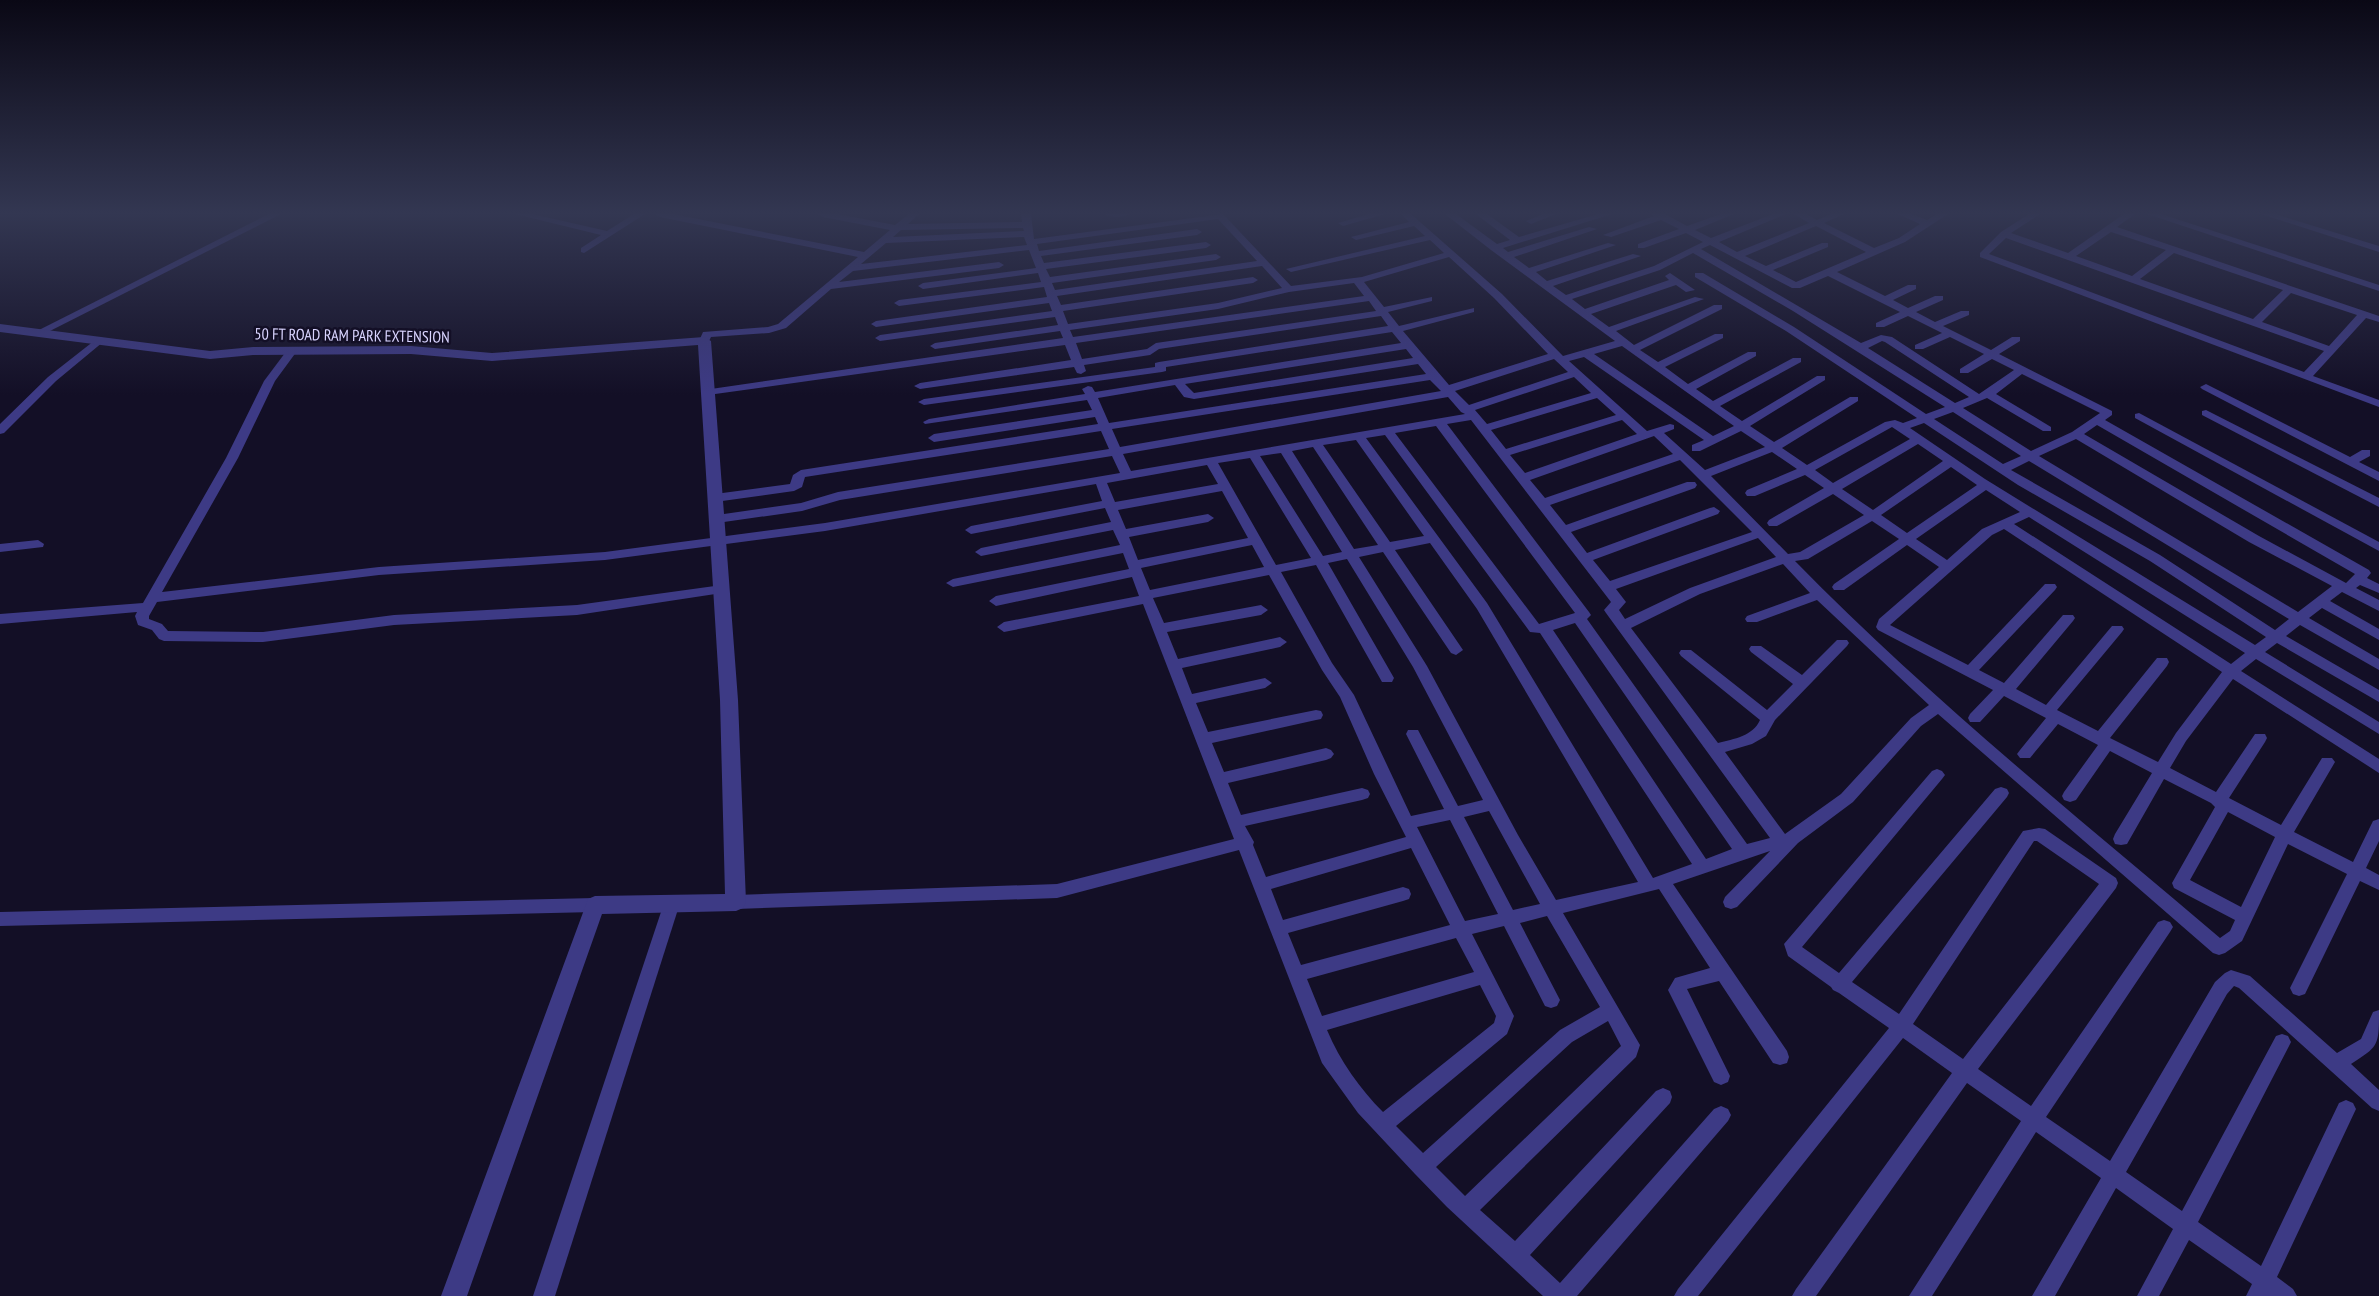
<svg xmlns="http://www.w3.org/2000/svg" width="2379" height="1296" font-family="'PT Sans Narrow',sans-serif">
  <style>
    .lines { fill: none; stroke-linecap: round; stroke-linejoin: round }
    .minor { fill: #3d3a85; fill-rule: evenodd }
    .tertiary { fill: #3d3a85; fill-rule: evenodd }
    .labels { text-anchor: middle; stroke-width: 5; stroke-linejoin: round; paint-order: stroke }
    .far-street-label { font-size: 16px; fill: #d9d4ff; stroke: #130f26 }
  </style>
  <rect width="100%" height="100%" fill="#130f26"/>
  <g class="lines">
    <g class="minor">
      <polygon points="269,214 281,214 42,335 34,335 33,333"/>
      <polygon points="515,214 532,214 607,231 634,214 645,214 584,253 581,252 581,248 601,235"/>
      <path d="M655,214H673L864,252L890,230L823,217L818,214H837L895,225L909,214H919L908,224L1022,222L1021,214H1031L1034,239L1223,214L1291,286L1362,277L1444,253L1430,240L1291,272L1286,269L1425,236L1414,226L1356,240L1351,237L1409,222L1401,214H1411L1502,294L1563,356L1615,341L1491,250L1445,214H1456L1497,244L1510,240L1476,214H1487L1519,237L1598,214H1612L1503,248L1508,252L1589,227L1597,229L1514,257L1529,268L1608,243L1616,245L1536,272L1547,281L1633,254L1641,256L1553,286L1566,295L1654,266L1703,242L1686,233L1644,248H1638V244L1679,229L1661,220L1611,237L1603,235L1654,216L1652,214H1665L1687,226L1721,214H1734L1695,230L1711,238L1773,214H1786L1719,242L1737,252L1809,223L1794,214H1806L1817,220L1831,214H1844L1824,223L1874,248L1899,238L1920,224L1898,214H1911L1927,220L1937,214H1948L1905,242L1837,272L1885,296L1908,285H1916V289L1893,300L1908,308L1935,296H1943V300L1916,312L1935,322L1961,311H1969V315L1943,326L1991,350L2012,337H2020V341L1999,354L2112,411V415L2105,420L2369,570L2371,573L2367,578L2379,584V593L2360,585L2356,588L2379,600V611L2342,592L2330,601L2379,629V640L2322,608L2309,618L2379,659V670L2300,625L2286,636L2379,690V702L2277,643L2265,652L2379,722V734L2256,659L2241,671L2379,759V773L2233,679L2186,741L2170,768L2216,792L2255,734H2265L2267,738L2265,742L2229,798L2281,825L2322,758H2332L2335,762L2294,832L2353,862L2373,821L2379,819V841L2366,868L2379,875V890L2360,881L2305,994L2299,996L2293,994L2290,988L2347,874L2288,844L2242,941L2225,953L2219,955L2213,953L1938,714L1921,726L1853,802L1798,843L1737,907L1731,909L1725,907L1723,902L1725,897L1770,851L1673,884L1787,1051L1789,1057L1787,1063L1780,1065L1773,1063L1719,981L1687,989L1730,1076L1728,1082L1721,1085L1714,1082L1668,990L1675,978L1710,968L1659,889L1563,913L1640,1045L1636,1057L1480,1210L1515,1241L1656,1091L1663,1088L1670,1091L1672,1097L1670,1103L1530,1255L1560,1283L1714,1109L1721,1106L1728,1109L1731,1115L1728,1121L1577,1296H1543L1447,1207L1415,1174L1358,1113L1322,1063L1239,850L1057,898L736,909L730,907L728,902L730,897L736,895L1057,884L1234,839L1143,604L1004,632L997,627L1004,622L1139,596L1132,577L996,606L989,601L996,596L1129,569L1123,553L953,587L946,583L953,579L1120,545L1113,530L981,556L975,552L981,548L1111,522L1105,508L971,534L965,530L971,526L1102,501L1096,484L825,531L605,560L379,575L157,602L149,616V619L162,624L168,631L263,632L394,615L577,605L722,585L729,589L722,593L577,615L394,625L263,642L164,641L159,639L152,630L138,625L135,616L137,612L0,624V614L143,603L226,458L264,381L288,349L292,348L297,351L275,381L238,458L162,592L379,567L605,552L825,523L1120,473L1112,456L840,500L802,511L717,523L711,519L717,515L801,503L838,492L1109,449L1101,431L805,477L802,487L794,491L715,502L709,498L715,494L790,484L793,475L801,470L1098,424L1095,417L934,442L928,438L934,434L1092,410L1087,400L925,424L923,422L929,419L1085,394L1082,389L1088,386L1092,387L1095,392L1401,343L1392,332L1166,367V371L1162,372L924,405L918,402L924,399L1155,367V363L1159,362L1388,326L1381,316L1159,349L1150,355L1084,365L1086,371L1081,374L1077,373L1074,367L920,389L914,386L920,383L1071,360L1065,345L708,395L704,394V390L1063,338L1060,331L935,349L930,346L935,343L1058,325L1055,317L880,341L875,338L880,335L1052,311L1049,303L876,327L871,324L876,321L1047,297L1044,287L899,306L894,303L899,300L1041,282L1038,273L923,289L918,286L923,283L1036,268L1029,250L853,271L839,282L999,262L1004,265L999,268L831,289L786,328L769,333L711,337L708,343H700L699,341L703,332L768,327L778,324L858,257L660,217ZM1218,219L1257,261L1055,290L1052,283L1216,260L1221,257L1216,254L1050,277L1046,269L1206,248L1211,245L1206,242L1044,263L1041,256L1197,235L1202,232L1197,229L1039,251L1037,244ZM1816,226L1866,252L1796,282L1773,270L1828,247V243H1822L1766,266L1745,256ZM1023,228L1024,231L893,237L901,230ZM1024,237L1027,245L861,264L886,243ZM1710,245L1792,288H1800L1828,276L1900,312L1876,323V327H1884L1908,316L1942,333L1915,345V349H1923L1950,337L1984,354L1960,369V373H1968L1992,359L2014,370L1979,394L1892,337L1881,335L1861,343L1701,249ZM1693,253L1793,311L1945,407L1926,414L1794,327L1703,273H1695V277L1786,331L1917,418L1903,423L1895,420L1885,422L1807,465L1782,448L1858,401V397H1850L1774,442L1750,426L1825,380V376H1817L1742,421L1720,406L1801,362V358H1793L1713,401L1696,389L1756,356V352H1748L1688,384L1665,367L1723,338V334H1715L1658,362L1640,350L1722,309V305H1714L1634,345L1616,331L1704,299L1695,297L1609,327L1591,314L1676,285L1686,292L1695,290L1670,273L1665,276L1669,280L1585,309L1572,299L1660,270ZM1449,257L1494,298L1548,354L1449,385L1403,331L1474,312V308L1399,326L1388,312L1432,301V297L1384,307L1364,282ZM1262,266L1282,288L1218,303L1068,324L1063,311L1253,283L1258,280L1253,277L1061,305L1057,296ZM1354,283L1364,296L1073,337L1070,330L1218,309L1289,292ZM1369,301L1376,311L1156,343L1147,349L1082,359L1076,343ZM1882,341L1885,342L1969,397L1955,403L1868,348ZM1622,346L1734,426L1713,436L1594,354ZM1406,349L1413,358L1194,393L1185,384ZM1584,357L1704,440L1692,445V451H1700L1741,431L1765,447L1705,470L1664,433L1674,429V425L1670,424L1647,431L1569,361ZM1554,359L1568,372L1469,405L1455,391ZM1418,364L1426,374L1109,423L1098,398L1175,385L1184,397L1194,399ZM2022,374L2100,413L2072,432L2031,451L1963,408L1987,398L2043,431H2051V427L1996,394ZM1574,377L1591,393L1487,424L1475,410ZM1430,380L1441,391L1120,447L1112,429ZM1448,397L1461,412L1465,414L1131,471L1123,454ZM1597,398L1616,415L1506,449L1491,430ZM1953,412L2021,456L2003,464L1934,419ZM1471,420L1611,602L1604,610L1606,613L1770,838L1747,844L1587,619L1591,615L1589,612L1447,424ZM1622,420L1637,434L1525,473L1510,455ZM1924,423L2018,485L2150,561L2266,637L2255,645L1985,479L1910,428ZM2097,425L2355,574L2346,583L2259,536L2084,434ZM1436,426L1575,613L1539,624L1395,433ZM1892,427L1910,439L1833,483L1815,470ZM1385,435L1530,632L1540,633L1692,864L1653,878L1487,603L1366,438ZM1654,436L1673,454L1545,498L1530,480ZM2076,439L2249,542L2332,586L2298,612L2039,456ZM1356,440L1424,536L1390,542L1323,445ZM1918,444L1943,461L1873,510L1842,489ZM1313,447L1378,545L1354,549L1292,451ZM1772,452L1797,469L1747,490L1745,493L1747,496H1755L1805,475L1824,488L1769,520L1767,523L1769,526H1777L1833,494L1864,515L1800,552L1788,554L1711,476ZM1281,453L1342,552L1323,556L1260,456ZM1250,458L1311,558L1276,565L1218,463ZM1680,460L1752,532L1610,581L1593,560L1718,514L1720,511L1714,507L1710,508L1587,553L1571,532L1695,488L1697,485L1695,482H1687L1566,525L1550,505ZM2029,461L2289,619L2275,630L2160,555L2011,470ZM1207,465L1218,484L1115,502L1107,483ZM1951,467L1977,485L1907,533L1881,515ZM1986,490L2020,512L1982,529L1947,560L1916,539ZM1222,491L1248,538L1138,560L1129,537L1208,522L1214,518L1208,514L1126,529L1118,510ZM2029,517L2245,653L2231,664L2014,524ZM1872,521L1899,539L1834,584L1832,587L1834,590H1844L1907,545L1939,567L1879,619L1876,627L1878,630L1993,690L1970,714L1968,718L1970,722H1980L2004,696L2046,718L2020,750L2017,754L2020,758H2030L2058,724L2098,745L2064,792L2062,796L2064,800L2070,802L2076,800L2110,751L2152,773L2115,834L2113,839L2115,844L2121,845L2127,844L2164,779L2211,803L2215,807L2172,883L2174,888L2235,920L2230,931L2220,938C2076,816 1927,696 1795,561L1808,559ZM2004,529L2222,672L2176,733L2158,762L2110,738L2167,666L2169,662L2167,658H2157L2098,731L2057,710L2122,632L2124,629L2122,626H2112L2046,705L2016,689L2073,621L2075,618L2073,615H2063L2004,683L1979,670L2055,590L2057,587L2055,584H2045L1968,665L1890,625L1992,535ZM1758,538L1776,557L1690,588L1625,619L1619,610L1626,602L1616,589ZM1430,543L1477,609L1638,882L1556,900L1518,835L1427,666L1359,557L1383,552L1451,653L1456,655L1463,650L1395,550ZM1252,545L1264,567L1150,590L1141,568ZM1347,559L1413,667L1483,800L1458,806L1418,730H1408L1406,734L1444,809L1411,816L1354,695L1332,663L1281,572L1316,565L1382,682H1392L1394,678L1328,563ZM1783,564L1810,593L1747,616L1745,619L1747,622H1757L1817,600L1929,705L1911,718L1841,794L1785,834L1725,752L1752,744L1766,736L1775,720L1847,646L1849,643L1847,640H1837L1802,675L1761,646H1751L1749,649L1751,652L1793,684L1767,710L1691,650H1681L1679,653L1681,656L1760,720C1753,736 1734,739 1718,743L1631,628L1700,594ZM1269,575L1322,670L1340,697L1374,774L1406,837L1266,877L1253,845L1254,842L1245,826L1362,800L1368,798L1370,794L1368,790L1362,788L1241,815L1228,783L1326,760L1331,758L1334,754L1331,750L1326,748L1224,772L1212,743L1316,720L1321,719L1323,715L1321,711L1316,710L1208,732L1196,703L1265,688L1272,683L1265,678L1192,694L1182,668L1280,647L1287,642L1280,637L1178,659L1167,632L1261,615L1268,610L1261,605L1164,623L1153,598ZM1575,623L1732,849L1706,859L1553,630ZM1489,811L1540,904L1513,910L1464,817ZM2228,812L2275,837L2241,907L2190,880ZM1450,820L1498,914L1465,921L1417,827ZM1411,848L1450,925L1301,965L1288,933L1403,901L1409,899L1411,894L1409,889L1403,887L1283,920L1271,889ZM1547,916L1600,1007L1560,1030L1423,1153L1396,1126L1507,1034L1514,1016L1472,934L1504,926L1545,1006L1551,1008L1557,1006L1560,1000L1520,923ZM1456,938L1474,972L1322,1016L1307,979ZM1480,985L1496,1016L1494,1023L1383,1112C1360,1089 1340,1061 1327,1030ZM1608,1021L1621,1046L1465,1196L1436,1167L1572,1042Z"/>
      <path d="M1105,214H1129C1124,218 1110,218 1105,214Z"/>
      <polygon points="1369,214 1385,214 1343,226 1338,223"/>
      <polygon points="1543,214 1556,214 1531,224 1526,221"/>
      <path d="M2029,214H2040L2011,233L2068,253L2124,214H2135L2117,227L2379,316V322L2366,318L2313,376L2379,400V407L1980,257V253L2001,232ZM2111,232L2166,250L2132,276L2076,256ZM2006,238L2324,351L2304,372L1989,254ZM2174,253L2283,290L2253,319L2140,279ZM2291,293L2357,315L2329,346L2262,322Z"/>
      <polygon points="2147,214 2161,214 2379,285 2379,291"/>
      <polygon points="2261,214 2275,214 2379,246 2379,252"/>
      <polygon points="99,337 103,338 103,342 56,381 4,433 0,434 0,424 48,377"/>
      <polygon points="2206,384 2350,457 2362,450 2370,450 2370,456 2359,462 2379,472 2379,481 2202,389 2200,387"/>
      <polygon points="2206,410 2379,498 2379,507 2202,415 2202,411"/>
      <polygon points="2139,413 2379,542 2379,551 2135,418 2135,414"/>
      <polygon points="38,540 44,544 43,547 0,552 0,544"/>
      <path d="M1937,769L1942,771L1945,775L1942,779L1802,947L1839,973L1995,789L2001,787L2007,789L2009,793L2007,797L1852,982L1899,1014L2023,831L2039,828L2045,829L2116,878L2118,883L2116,888L1978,1069L2031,1106L2158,922L2164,920L2170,922L2173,927L2170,932L2046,1117L2110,1161L2215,982L2225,973L2231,970L2250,976L2337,1053L2361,1039L2373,1012L2379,1010C2379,1046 2379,1046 2351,1064L2379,1090V1111L2372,1108L2239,988L2234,986L2227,994L2126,1172L2182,1211L2276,1036L2282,1034L2288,1036L2291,1042L2288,1048L2198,1222L2261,1266L2339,1103L2346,1100L2353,1103L2356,1109L2277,1277L2293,1289L2297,1296H2246L2252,1284L2189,1240L2159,1296H2137L2173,1229L2116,1188L2055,1296H2032L2101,1178L2036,1132L1932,1296H1909L2021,1121L1967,1083L1816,1296H1792L1796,1289L1952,1073L1903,1038L1698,1296H1674L1678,1289L1889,1028L1839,993L1833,990L1831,987L1788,956L1784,944L1932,771ZM2034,841H2037L2099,884L1963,1059L1913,1024Z"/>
      <polygon points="672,896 678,898 680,903 555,1296 533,1296 664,903 666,898"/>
      <polygon points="595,898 601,900 603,905 601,910 595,912 0,926 0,912"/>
    </g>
    <polygon class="tertiary" points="0,324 210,351 253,347 411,346 492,353 704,337 711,341 738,700 746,902 743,908 736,911 602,914 467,1296 441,1296 588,899 595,896 725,894 720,700 698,345 492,361 411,354 253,355 210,359 0,332"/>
  </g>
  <linearGradient id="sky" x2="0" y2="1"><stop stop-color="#0a0815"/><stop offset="0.54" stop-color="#333752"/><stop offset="1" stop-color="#333752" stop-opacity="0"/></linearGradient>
  <rect width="2379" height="395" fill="url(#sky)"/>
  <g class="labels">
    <g class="far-street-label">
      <text transform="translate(352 335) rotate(1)" y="6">50 FT ROAD RAM PARK EXTENSION</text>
    </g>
  </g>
</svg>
